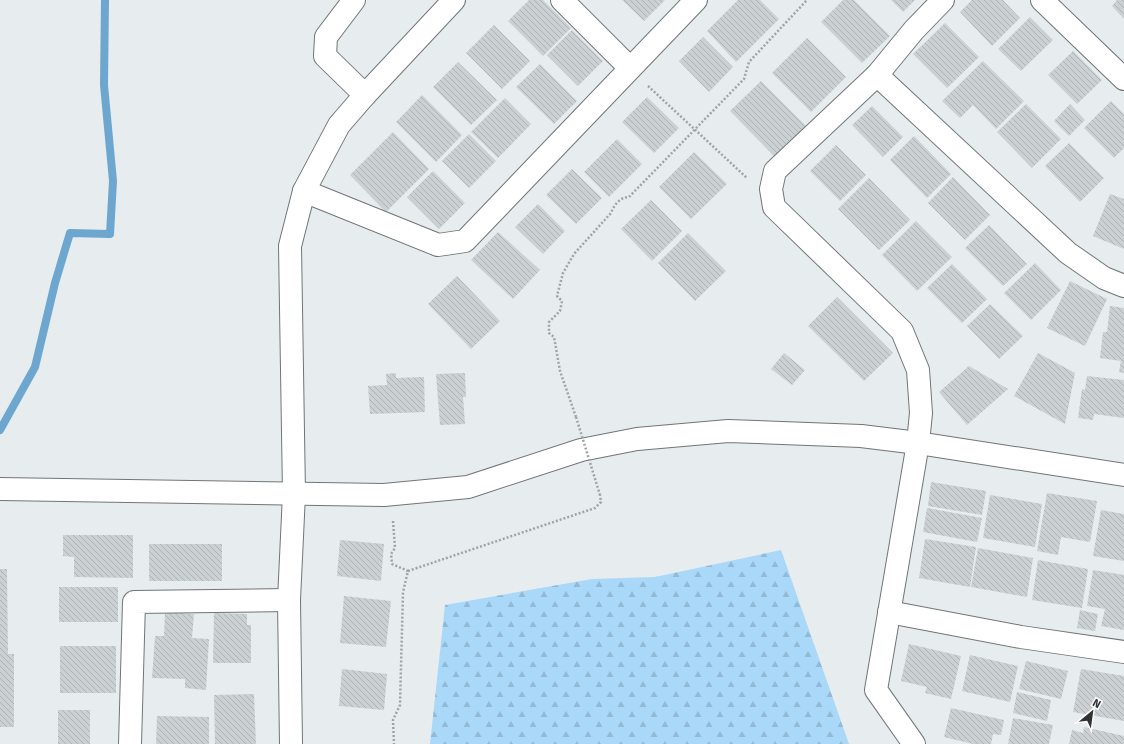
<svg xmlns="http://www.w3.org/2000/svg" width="1124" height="744" font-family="'Fira Sans',sans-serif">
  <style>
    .forest { fill: url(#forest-firs) }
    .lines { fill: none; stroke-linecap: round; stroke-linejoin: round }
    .stream { stroke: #6da7cf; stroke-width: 8 }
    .building { fill: url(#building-back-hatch) }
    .minor-casing { stroke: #717578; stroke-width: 24 }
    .tertiary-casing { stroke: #717578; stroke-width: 24 }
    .path { stroke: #9fa3a5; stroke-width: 2.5; stroke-dasharray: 2 2; stroke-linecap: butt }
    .minor { stroke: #fff; stroke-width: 22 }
    .tertiary { stroke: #fff; stroke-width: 22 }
    .path-bridge { stroke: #9fa3a5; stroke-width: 2.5; stroke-dasharray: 2 2; stroke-linecap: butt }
  </style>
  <defs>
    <pattern id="forest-firs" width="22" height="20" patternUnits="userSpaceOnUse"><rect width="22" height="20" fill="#a9d8f9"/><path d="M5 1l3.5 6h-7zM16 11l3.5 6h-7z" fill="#92bad6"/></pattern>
    <pattern id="building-back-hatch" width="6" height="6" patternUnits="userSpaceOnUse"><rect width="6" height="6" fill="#cbd0d3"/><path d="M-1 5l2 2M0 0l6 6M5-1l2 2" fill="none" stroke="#afb3b6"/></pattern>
  </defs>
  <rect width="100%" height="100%" fill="#e7ecef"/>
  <polygon class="forest" points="781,550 849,744 430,744 445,605 592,579 655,577"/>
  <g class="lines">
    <polyline class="stream" points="0,430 35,367 55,283 70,233 110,234 113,181 104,85 105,0"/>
  </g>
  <g class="building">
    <polygon points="529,0 543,0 571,28 543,56 508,21"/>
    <polygon points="622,0 665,0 644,21"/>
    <polygon points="738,0 760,0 779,19 736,62 707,31"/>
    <polygon points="843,0 854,0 890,36 862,63 821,22"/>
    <polygon points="891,0 915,0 903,12"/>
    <polygon points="972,0 1003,0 1020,18 992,46 960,12"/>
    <polygon points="1117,0 1124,0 1124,19 1112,6"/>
    <polygon points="1030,17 1053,40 1021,71 998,49"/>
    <polygon points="945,23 979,57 947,88 913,54"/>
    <polygon points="494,25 530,61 502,89 466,53"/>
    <polygon points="572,30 603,61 578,86 547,55"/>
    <polygon points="703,37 733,67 709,92 679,61"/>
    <polygon points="807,38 846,77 811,112 772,73"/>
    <polygon points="1073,51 1102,80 1077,104 1048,75"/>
    <polygon points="983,61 1024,101 996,129 973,105 960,118 942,101"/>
    <polygon points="458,62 497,100 471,125 433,87"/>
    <polygon points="540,64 577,101 554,124 516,87"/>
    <polygon points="761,81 807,127 776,158 730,111"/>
    <polygon points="422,95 462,135 436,162 396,122"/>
    <polygon points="647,97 679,128 654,153 622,122"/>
    <polygon points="505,98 531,124 498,158 471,132"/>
    <polygon points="1111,101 1124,114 1124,148 1114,158 1084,128"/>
    <polygon points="1026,104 1061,139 1032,168 997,132"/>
    <polygon points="1070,104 1085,120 1069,136 1054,121"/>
    <polygon points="872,106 903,137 883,157 852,125"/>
    <polygon points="393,132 429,169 386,212 350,175"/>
    <polygon points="469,134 496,161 469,188 442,161"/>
    <polygon points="914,136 951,174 927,198 890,160"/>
    <polygon points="617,139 642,164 609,197 584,172"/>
    <polygon points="1069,143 1104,178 1080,202 1045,166"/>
    <polygon points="836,145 866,175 840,201 810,171"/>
    <polygon points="694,152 727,184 691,219 659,187"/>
    <polygon points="572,169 602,198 576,224 546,195"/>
    <polygon points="433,171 465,203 439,229 407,197"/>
    <polygon points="953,177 990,215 965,240 928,203"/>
    <polygon points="869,178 910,220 879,250 838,209"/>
    <polygon points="1110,194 1124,199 1124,249 1093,236"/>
    <polygon points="651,200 682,231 652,261 621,229"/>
    <polygon points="538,204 565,231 543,254 515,227"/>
    <polygon points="916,221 952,257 917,291 882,255"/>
    <polygon points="989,225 1027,264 1003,286 965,248"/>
    <polygon points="498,232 540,270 513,299 471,260"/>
    <polygon points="688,233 726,271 695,301 658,263"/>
    <polygon points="1035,263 1061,290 1031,320 1004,293"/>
    <polygon points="952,264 987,299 962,323 927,288"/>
    <polygon points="457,276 500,321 471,349 428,304"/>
    <polygon points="1070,281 1107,299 1085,346 1047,328"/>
    <polygon points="837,297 893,353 864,381 808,326"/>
    <polygon points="990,304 1023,336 999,359 967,326"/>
    <polygon points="1110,306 1124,308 1124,373 1119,372 1121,361 1100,358 1103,332 1107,332"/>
    <polygon points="784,353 805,370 792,385 771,369"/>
    <polygon points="1038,353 1075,373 1065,424 1014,396"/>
    <polygon points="969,366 1008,389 967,425 939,392"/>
    <polygon points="396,373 396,378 424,377 425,412 370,414 368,386 387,385 386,374"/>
    <polygon points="465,373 466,397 463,397 465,424 440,425 436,374"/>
    <polygon points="1087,376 1124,380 1124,418 1094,414 1093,420 1078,418 1082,389 1085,390"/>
    <polygon points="931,482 986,491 982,515 928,506"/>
    <polygon points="1047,493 1097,501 1090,542 1061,537 1058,555 1037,551"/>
    <polygon points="990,495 1042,504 1035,547 983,538"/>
    <polygon points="927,508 982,518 977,542 923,532"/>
    <polygon points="1101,510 1124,514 1124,561 1093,556"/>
    <polygon points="63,535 133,535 133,578 74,577 74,557 63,556"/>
    <polygon points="925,539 976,547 970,587 919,578"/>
    <polygon points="340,540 384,544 381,581 337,576"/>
    <rect x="149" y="544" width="73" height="37"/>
    <polygon points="978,548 1033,558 1027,597 971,587"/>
    <polygon points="1038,560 1088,569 1082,608 1032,600"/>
    <polygon points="0,569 7,569 8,654 14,654 14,727 0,727"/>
    <polygon points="1093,570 1124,575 1124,630 1101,626 1105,609 1087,606"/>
    <rect x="59" y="587" width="59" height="35"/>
    <polygon points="344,596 391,601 386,647 340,643"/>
    <polygon points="1080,610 1098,614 1095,631 1077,628"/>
    <polygon points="165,612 194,614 192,638 209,639 206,690 185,688 185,679 152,678 155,636 164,636"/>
    <polygon points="214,613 247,614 247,625 251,625 251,663 213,663"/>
    <polygon points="909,644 961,656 951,699 925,693 927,687 901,681"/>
    <rect x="60" y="646" width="56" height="47"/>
    <polygon points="970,655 1018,666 1010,702 962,691"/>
    <polygon points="1026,661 1068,671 1061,699 1019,689"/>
    <polygon points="342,669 387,674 384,710 339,706"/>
    <polygon points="1081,669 1124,676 1124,721 1073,712"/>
    <polygon points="1017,692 1051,700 1047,721 1013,713"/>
    <polygon points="254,694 256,744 215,744 214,695"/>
    <polygon points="951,708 1004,720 1001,735 993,734 991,744 973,744 944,737"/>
    <rect x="58" y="710" width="32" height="34"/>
    <polygon points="157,716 209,717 209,744 156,744"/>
    <polygon points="1013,718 1053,725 1049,744 1008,744"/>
    <polygon points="1084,727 1124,736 1124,744 1069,744 1072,730 1083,733"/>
  </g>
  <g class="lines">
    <defs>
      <g id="minor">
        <polyline points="354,0 326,37 325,56 365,95"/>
        <polyline points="562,0 630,68"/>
        <polyline points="1042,0 1124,79"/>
        <polyline points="877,75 1068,253 1104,278 1124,286"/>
        <polyline points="304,191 438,245 465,241 696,0"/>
        <polyline points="889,612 1021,637 1124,652"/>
        <polyline points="130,744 134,602 289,600"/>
        <polyline points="914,744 876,690 918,443 921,413 918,370 902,331 774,207 771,189 775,171 877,75 914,30 943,0"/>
      </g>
      <g id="tertiary">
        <polyline points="0,489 384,495 468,487 581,450 637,439 728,431 861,436 918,443 1124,475"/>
        <polyline points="291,744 289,600 294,494 290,246 304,191 339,125 365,95 454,0"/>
      </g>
    </defs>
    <use href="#minor" class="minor-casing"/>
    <use href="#tertiary" class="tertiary-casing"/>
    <g class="path">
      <polyline points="648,86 747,178"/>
      <path d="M576,417L560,371L554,337L549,333V322L560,311L562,301L557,296L563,273L574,254L611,213C614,205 620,197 629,197L744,79L749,62L807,0"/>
      <polyline points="393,521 395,548 391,554 392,564 408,571 403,592 400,705 393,720 394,744"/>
      <polyline points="408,571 595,508 601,502 600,495"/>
    </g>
    <use href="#minor" class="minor"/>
    <use href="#tertiary" class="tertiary"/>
    <polyline class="path-bridge" points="576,417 600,495"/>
  </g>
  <g transform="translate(1092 712) rotate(29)" stroke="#ffffff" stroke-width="3" paint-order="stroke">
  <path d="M0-3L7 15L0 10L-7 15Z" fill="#303233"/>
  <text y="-6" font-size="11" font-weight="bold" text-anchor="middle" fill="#303233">N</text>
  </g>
</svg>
